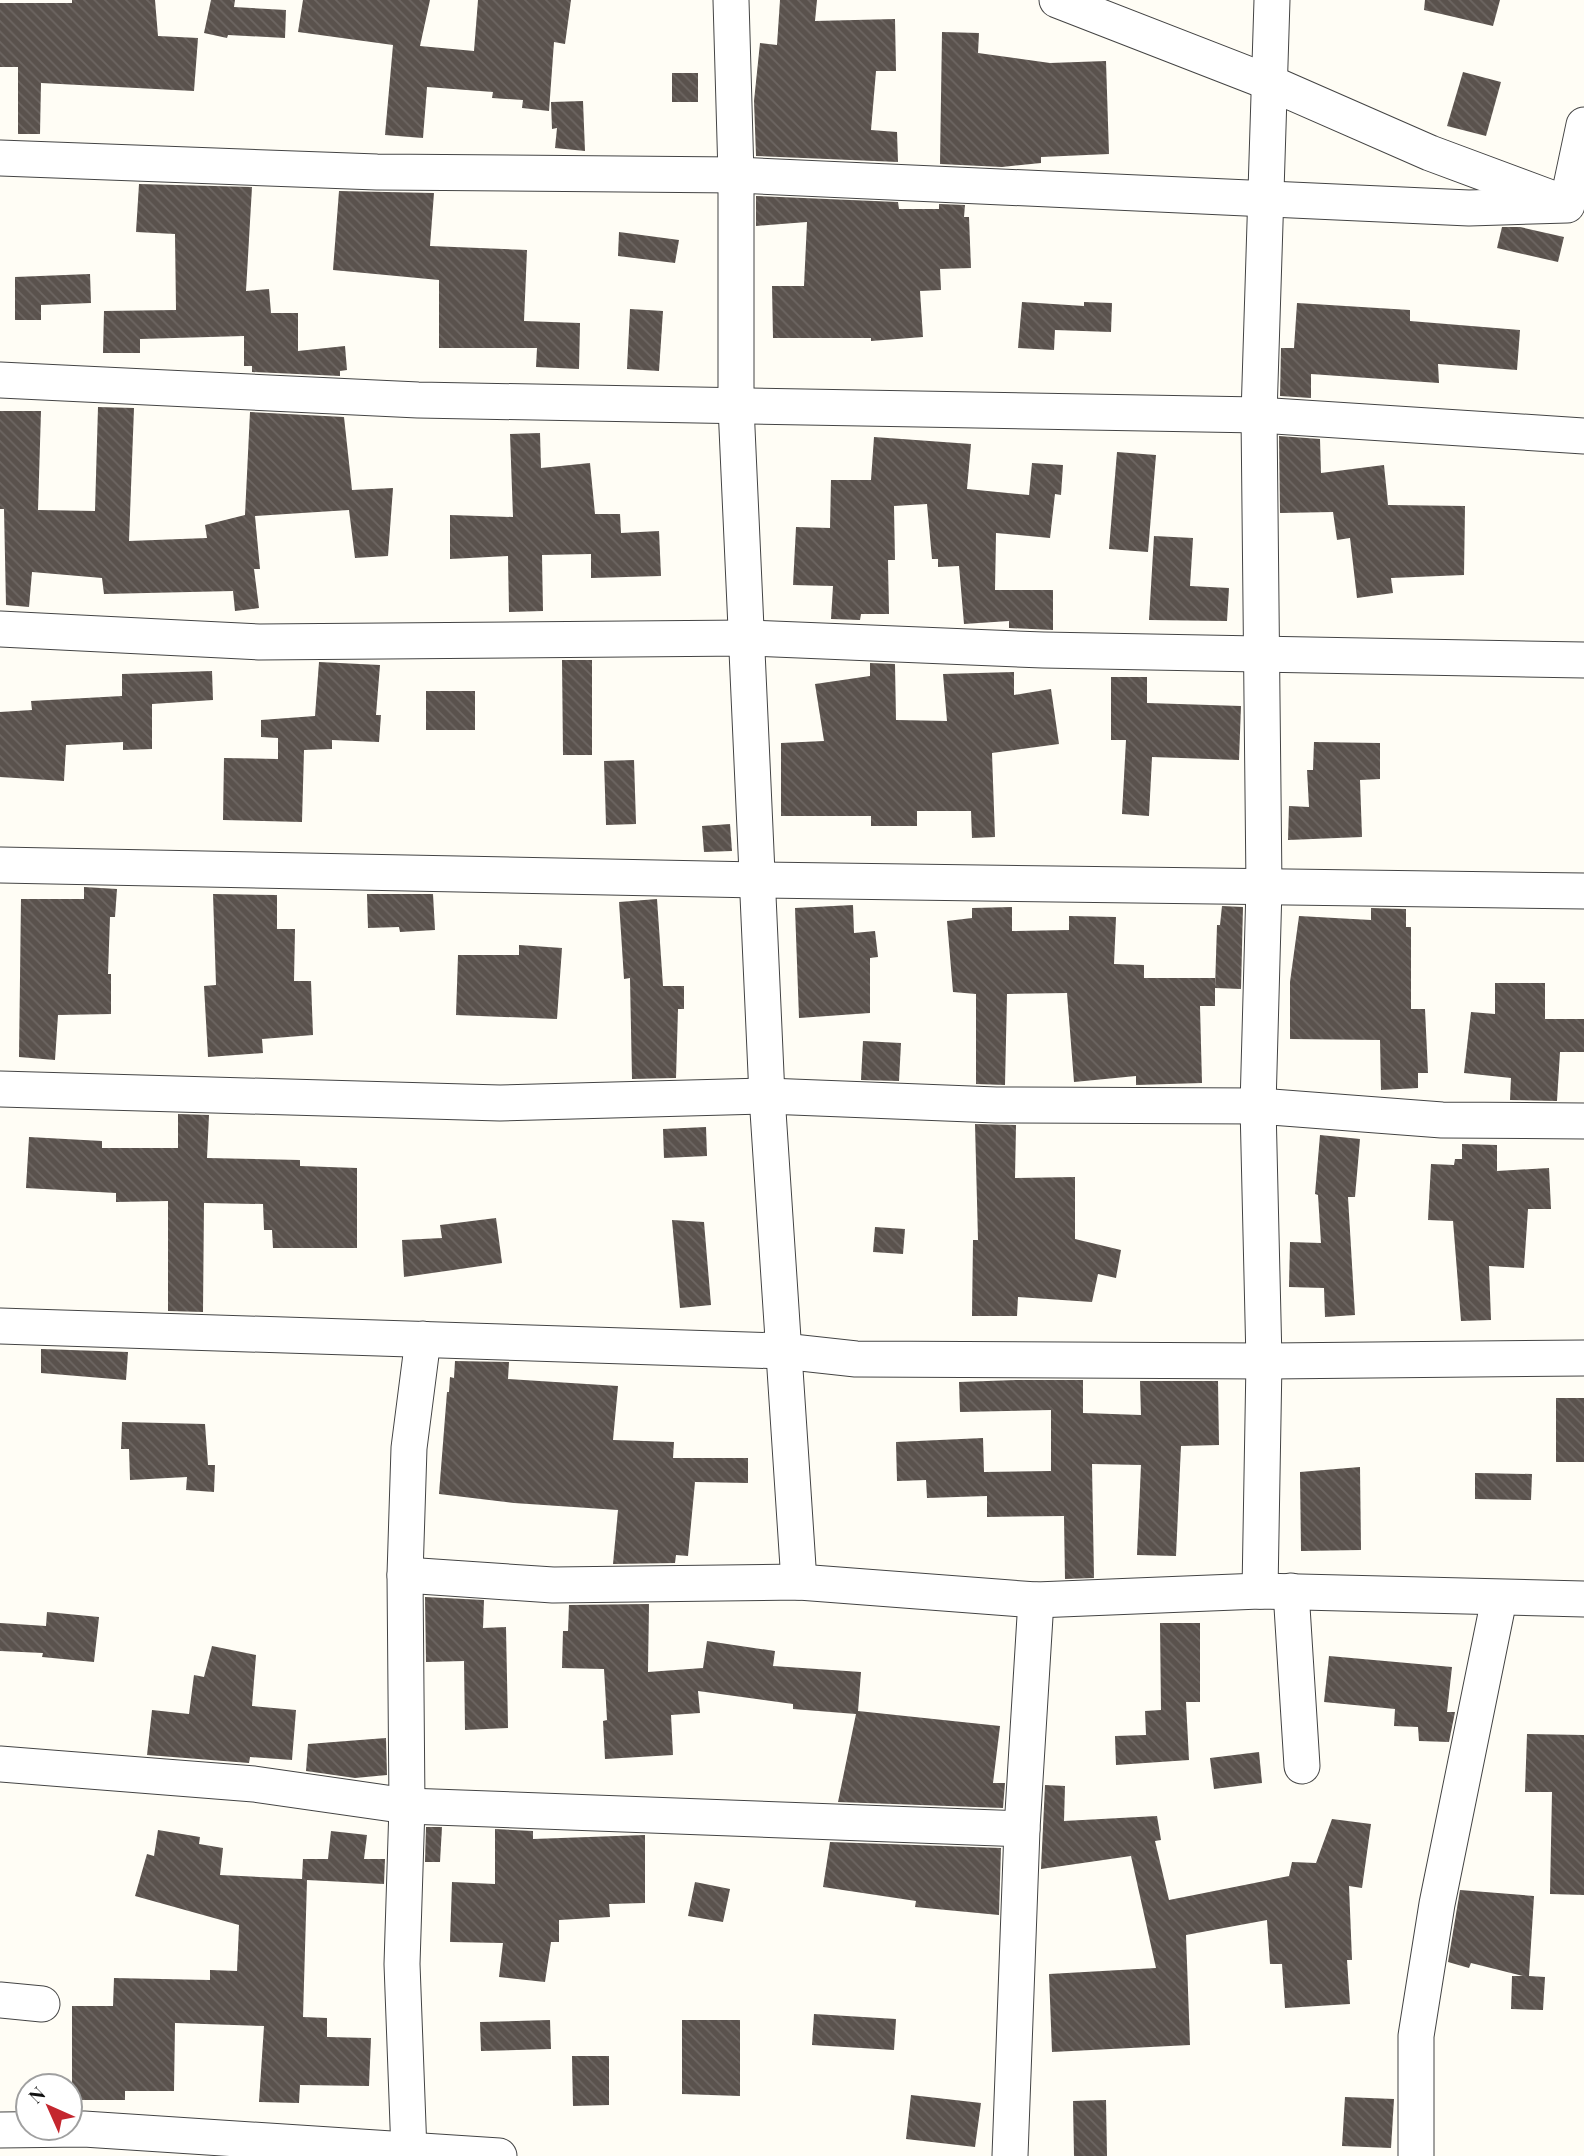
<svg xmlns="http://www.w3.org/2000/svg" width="1584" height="2156" font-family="'Playfair Display',serif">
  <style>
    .building { fill: url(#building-back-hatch) }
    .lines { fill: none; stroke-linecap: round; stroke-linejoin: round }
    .street-casing { stroke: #444; stroke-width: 37 }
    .street { stroke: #fff; stroke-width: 35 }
  </style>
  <defs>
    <pattern id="building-back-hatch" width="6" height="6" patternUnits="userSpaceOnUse" patternTransform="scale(1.75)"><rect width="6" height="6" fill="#5a524d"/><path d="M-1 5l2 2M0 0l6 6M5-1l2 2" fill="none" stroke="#6d6662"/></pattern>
  </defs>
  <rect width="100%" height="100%" fill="#fffdf5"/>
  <g class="building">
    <polygon points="72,0 155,0 158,36 198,38 194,91 41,83 40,134 18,134 18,67 0,67 0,3 72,3"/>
    <polygon points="211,0 235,0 234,7 286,10 285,38 228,35 227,38 204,33"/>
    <polygon points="303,0 430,0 420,46 474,51 478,0 571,0 565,44 554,42 549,111 522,108 523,100 492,98 493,92 427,87 423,138 385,135 393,45 298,32"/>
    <polygon points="780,0 817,0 815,21 895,19 896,71 876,71 871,130 897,132 898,162 756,156 754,101 760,43 777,45"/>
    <polygon points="1425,0 1500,0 1493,26 1424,10"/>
    <polygon points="942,32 979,33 978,53 1050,63 1106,61 1109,154 1041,157 1041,163 1002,167 940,164"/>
    <polygon points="1463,72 1501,82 1486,136 1447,126"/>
    <rect x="672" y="73" width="26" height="29"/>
    <polygon points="583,101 585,151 555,148 557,128 552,129 551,102"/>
    <polygon points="139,184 252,187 246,291 269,289 271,313 298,313 298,351 345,346 347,370 340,371 340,376 252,372 252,366 244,366 244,336 140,339 140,353 103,353 104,311 176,310 175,234 136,232"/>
    <polygon points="339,191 434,193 430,246 527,250 524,321 580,323 579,369 536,367 537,348 439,348 439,280 333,270"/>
    <polygon points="756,196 898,202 899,209 939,209 939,204 965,205 964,217 969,217 971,268 940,269 941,290 920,291 923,337 871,341 871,338 773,338 772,286 804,286 807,222 756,226"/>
    <polygon points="1502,227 1520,227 1564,237 1558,262 1497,248"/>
    <polygon points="619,232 679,240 675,263 618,256"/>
    <polygon points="90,274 91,303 41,305 41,320 15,320 15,277"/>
    <polygon points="1022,302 1084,306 1084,302 1112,303 1111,332 1055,330 1054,350 1018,348"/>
    <polygon points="1297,303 1410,310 1410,321 1520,330 1517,370 1438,364 1439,383 1311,374 1311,398 1280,396 1281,348 1294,348"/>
    <polygon points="630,309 663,311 659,371 627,369"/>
    <polygon points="98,407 134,408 129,541 207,538 205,525 245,515 250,412 344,417 352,490 393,488 388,556 355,558 349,510 255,516 260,569 254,569 259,608 235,611 233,591 104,594 102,578 32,572 29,607 6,605 4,509 0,509 0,411 41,411 38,510 95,511"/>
    <polygon points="540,433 541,468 590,463 595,514 620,514 621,533 659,531 661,576 591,578 591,554 542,555 543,611 509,612 508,556 450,559 450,515 513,517 510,434"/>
    <polygon points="1279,436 1320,439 1321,473 1384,465 1388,505 1465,506 1464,575 1391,578 1393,593 1357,598 1350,538 1337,540 1333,512 1280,513"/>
    <polygon points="874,437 971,444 967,489 1029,495 1032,463 1063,465 1061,495 1055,494 1050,538 996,533 995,590 1053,590 1053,630 1009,628 1009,621 964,624 959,566 938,567 938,559 932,559 927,504 894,506 895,560 888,560 889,614 861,614 860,620 831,619 833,586 793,585 796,527 830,528 831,480 871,480"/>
    <polygon points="1117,452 1156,455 1148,552 1109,549"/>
    <polygon points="1154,536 1193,538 1190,586 1229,588 1227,621 1149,620"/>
    <polygon points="562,660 592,660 592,755 563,755"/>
    <polygon points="319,662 380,665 376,715 381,715 379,742 332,740 332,749 304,750 302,822 223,820 224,758 278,759 278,738 261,737 261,720 315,716"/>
    <polygon points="870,663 895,664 896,720 947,721 943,674 1014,672 1014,695 1051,689 1059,744 992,753 995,837 972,838 971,811 917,811 917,826 871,826 871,816 781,816 781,743 824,741 815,684 870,676"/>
    <polygon points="212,671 213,700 152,704 152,749 123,750 123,742 66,745 64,781 0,777 0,712 32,710 31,701 122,696 122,674"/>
    <polygon points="1111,677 1147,677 1147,703 1241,706 1239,760 1152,757 1149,816 1122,814 1126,740 1111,740"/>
    <rect x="426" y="691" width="49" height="39"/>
    <polygon points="1314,742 1380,743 1380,779 1360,780 1362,837 1288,840 1289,806 1309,807 1307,770 1313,770"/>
    <polygon points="634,760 636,824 606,825 604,761"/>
    <polygon points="730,824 732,851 704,852 702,826"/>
    <polygon points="84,887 117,889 115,917 110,917 108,974 111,974 111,1014 58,1015 55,1060 19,1057 21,899 84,899"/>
    <polygon points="213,894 277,895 277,929 295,929 294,981 311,981 313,1035 262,1039 263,1053 208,1057 204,986 216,985"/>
    <polygon points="367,894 433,894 435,930 400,932 399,927 368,928"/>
    <polygon points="657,899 663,986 684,986 684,1009 678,1009 676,1078 632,1079 630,978 624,979 619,902"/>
    <polygon points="853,905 854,933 875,931 878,957 870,958 870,1013 799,1018 795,908"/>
    <polygon points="1222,906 1243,907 1241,989 1215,988 1217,925 1220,925"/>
    <polygon points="1012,907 1012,931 1069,930 1069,916 1116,917 1114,964 1144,965 1144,978 1215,978 1215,1006 1200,1006 1202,1083 1136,1085 1136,1076 1074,1082 1067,993 1007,994 1005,1085 976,1084 976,994 953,992 947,921 972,918 972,908"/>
    <polygon points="1371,908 1406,909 1406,927 1411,927 1411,1009 1425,1009 1428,1073 1418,1073 1418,1088 1381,1090 1380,1040 1290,1039 1290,982 1299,916 1371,920"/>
    <polygon points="519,945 562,948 557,1019 456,1015 458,955 519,955"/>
    <polygon points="1495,983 1545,983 1545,1019 1584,1019 1584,1052 1560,1052 1557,1101 1510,1100 1511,1078 1464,1073 1471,1012 1495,1014"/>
    <polygon points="863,1041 901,1043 899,1081 861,1080"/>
    <polygon points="178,1114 209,1115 207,1158 300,1160 300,1166 357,1168 357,1248 273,1248 272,1230 264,1230 263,1204 204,1203 203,1312 168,1311 168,1201 116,1202 116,1193 26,1188 29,1137 102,1141 102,1148 178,1148"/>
    <polygon points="975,1124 1016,1125 1015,1178 1075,1177 1075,1239 1121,1250 1116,1278 1098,1274 1092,1302 1018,1297 1017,1316 972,1316 973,1240 978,1240"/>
    <polygon points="706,1127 707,1156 664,1158 663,1129"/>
    <polygon points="1320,1135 1360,1139 1355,1197 1348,1197 1355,1315 1325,1317 1324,1288 1289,1287 1290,1242 1321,1243 1318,1195 1315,1194"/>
    <polygon points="1462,1144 1497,1145 1497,1171 1549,1168 1551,1209 1528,1209 1524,1268 1489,1266 1491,1320 1461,1321 1453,1221 1428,1220 1431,1164 1454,1165 1455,1159 1462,1159"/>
    <polygon points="496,1218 502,1263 404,1277 402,1240 442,1238 440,1225"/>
    <polygon points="672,1220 704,1222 711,1305 680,1308"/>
    <polygon points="875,1227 905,1229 903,1254 873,1252"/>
    <polygon points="41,1349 128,1352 126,1380 41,1373"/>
    <polygon points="455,1361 509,1362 508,1379 618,1386 613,1440 674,1442 673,1458 748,1458 748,1483 695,1482 688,1556 676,1555 675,1563 613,1564 618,1510 514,1503 439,1494 447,1392 449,1392 450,1377 454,1378"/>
    <polygon points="1016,1380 1083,1380 1083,1413 1141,1415 1140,1381 1218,1381 1219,1445 1181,1446 1176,1556 1137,1555 1141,1465 1092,1464 1094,1578 1065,1579 1064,1516 987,1517 987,1496 927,1498 926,1480 897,1481 896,1442 983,1438 984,1472 1051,1471 1051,1410 960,1412 959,1382"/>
    <rect x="1556" y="1398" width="28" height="64"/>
    <polygon points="122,1422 205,1424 208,1465 215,1465 214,1492 186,1490 187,1477 130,1480 129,1449 121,1449"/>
    <polygon points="1360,1467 1361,1550 1301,1551 1300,1472"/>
    <polygon points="1475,1473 1532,1474 1531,1500 1475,1499"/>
    <polygon points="425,1597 484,1600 483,1628 506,1627 508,1728 465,1730 464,1661 426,1662"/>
    <polygon points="649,1604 648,1672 703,1668 707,1641 775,1651 773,1666 861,1672 858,1711 1000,1726 993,1783 1005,1783 1003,1808 838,1802 856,1714 793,1709 793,1704 698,1691 700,1713 671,1715 673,1755 605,1759 603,1721 607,1720 604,1669 562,1668 563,1631 568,1631 569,1605"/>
    <polygon points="47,1612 99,1617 94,1662 42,1657 43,1653 0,1651 0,1623 46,1626"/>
    <polygon points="1160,1623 1200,1623 1200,1702 1186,1702 1189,1760 1116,1765 1115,1736 1146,1735 1145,1711 1161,1710"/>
    <polygon points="212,1646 256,1655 252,1706 296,1710 292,1760 250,1757 249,1763 147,1755 152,1710 189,1714 194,1675 204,1677"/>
    <polygon points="1329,1656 1452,1667 1447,1712 1455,1712 1449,1742 1419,1741 1418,1727 1394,1726 1395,1709 1324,1702"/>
    <polygon points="1527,1734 1584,1735 1584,1895 1550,1894 1552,1792 1525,1792"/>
    <polygon points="386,1738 387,1775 355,1778 306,1771 308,1744"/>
    <polygon points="1259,1752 1262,1783 1214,1789 1210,1758"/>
    <polygon points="1045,1785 1065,1786 1064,1821 1157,1816 1161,1840 1155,1841 1169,1900 1289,1876 1292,1862 1316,1863 1332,1819 1371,1824 1362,1888 1349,1886 1352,1960 1347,1960 1350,2004 1285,2008 1282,1964 1270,1964 1267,1920 1186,1935 1190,2045 1052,2052 1049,1974 1156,1968 1131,1856 1041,1869"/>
    <polygon points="426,1827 442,1827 440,1862 425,1862"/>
    <polygon points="495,1829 533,1831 533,1839 645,1835 645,1903 609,1904 610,1917 559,1920 559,1942 551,1942 545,1982 499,1977 503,1943 450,1942 452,1882 495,1884"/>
    <polygon points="158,1830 200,1837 199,1844 223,1848 220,1875 302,1879 303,1859 328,1859 331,1831 367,1835 364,1859 385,1859 384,1884 307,1880 303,2017 327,2018 327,2037 371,2038 369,2086 300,2085 299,2103 259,2102 264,2026 175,2023 174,2091 125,2091 125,2100 72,2100 72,2006 113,2006 114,1978 210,1980 210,1970 237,1971 239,1925 135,1896 147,1854 154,1856"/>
    <polygon points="830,1842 1001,1848 999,1915 915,1907 916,1901 823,1887"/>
    <polygon points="695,1882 730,1889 723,1922 688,1916"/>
    <polygon points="1460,1890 1534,1896 1529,1976 1545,1977 1543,2010 1511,2009 1512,1976 1523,1976 1471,1963 1469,1968 1448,1962"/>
    <polygon points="814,2014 896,2019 894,2050 812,2045"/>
    <polygon points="550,2020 551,2049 481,2051 480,2022"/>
    <polygon points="682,2020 740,2020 740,2096 682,2094"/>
    <polygon points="572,2056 609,2056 609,2105 573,2106"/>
    <polygon points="911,2095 981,2103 975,2147 906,2139"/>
    <polygon points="1345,2097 1394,2099 1391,2148 1342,2146"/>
    <polygon points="1106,2100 1107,2156 1074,2156 1073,2101"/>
  </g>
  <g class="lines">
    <defs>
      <g id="street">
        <polyline points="731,0 736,175 736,406 767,1096 799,1582"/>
        <polyline points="1057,0 1268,82 1430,153 1551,198"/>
        <polyline points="0,158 377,172 736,175 1469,208 1567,205 1584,125"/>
        <polyline points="0,380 418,400 1259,415 1584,436"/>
        <polyline points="0,629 259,642 747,638 1043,650 1584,660"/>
        <polyline points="0,865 758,880 1584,891"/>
        <polyline points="0,1089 500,1103 767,1096 996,1105 1258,1106 1442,1120 1584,1121"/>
        <polyline points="0,1326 783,1351 856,1359 1264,1361 1584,1358"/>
        <polyline points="405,1575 553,1585 799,1582 1036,1600 1260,1591 1584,1599"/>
        <polyline points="1260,1591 1264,1361 1258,1106 1264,887 1259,415 1272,0"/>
        <polyline points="1291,1591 1302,1766"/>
        <polyline points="0,1764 254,1784 407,1806 1022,1829"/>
        <polyline points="0,2000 42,2004"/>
        <polyline points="0,2130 84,2129 499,2156"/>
        <polyline points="409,2152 402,1964 407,1806 405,1575 409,1448 423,1339"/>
        <polyline points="1010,2156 1022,1829 1036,1600"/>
        <polyline points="1416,2156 1416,2036 1437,1904 1499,1599"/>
      </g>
    </defs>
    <use href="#street" class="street-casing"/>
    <use href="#street" class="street"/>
  </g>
  <g transform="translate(49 2107) rotate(315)"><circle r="33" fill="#ffffff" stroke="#a0a0a0" stroke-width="2"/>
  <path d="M0-5L12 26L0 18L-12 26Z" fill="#c4262e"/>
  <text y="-10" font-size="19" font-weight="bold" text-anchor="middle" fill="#111111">N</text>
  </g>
</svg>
